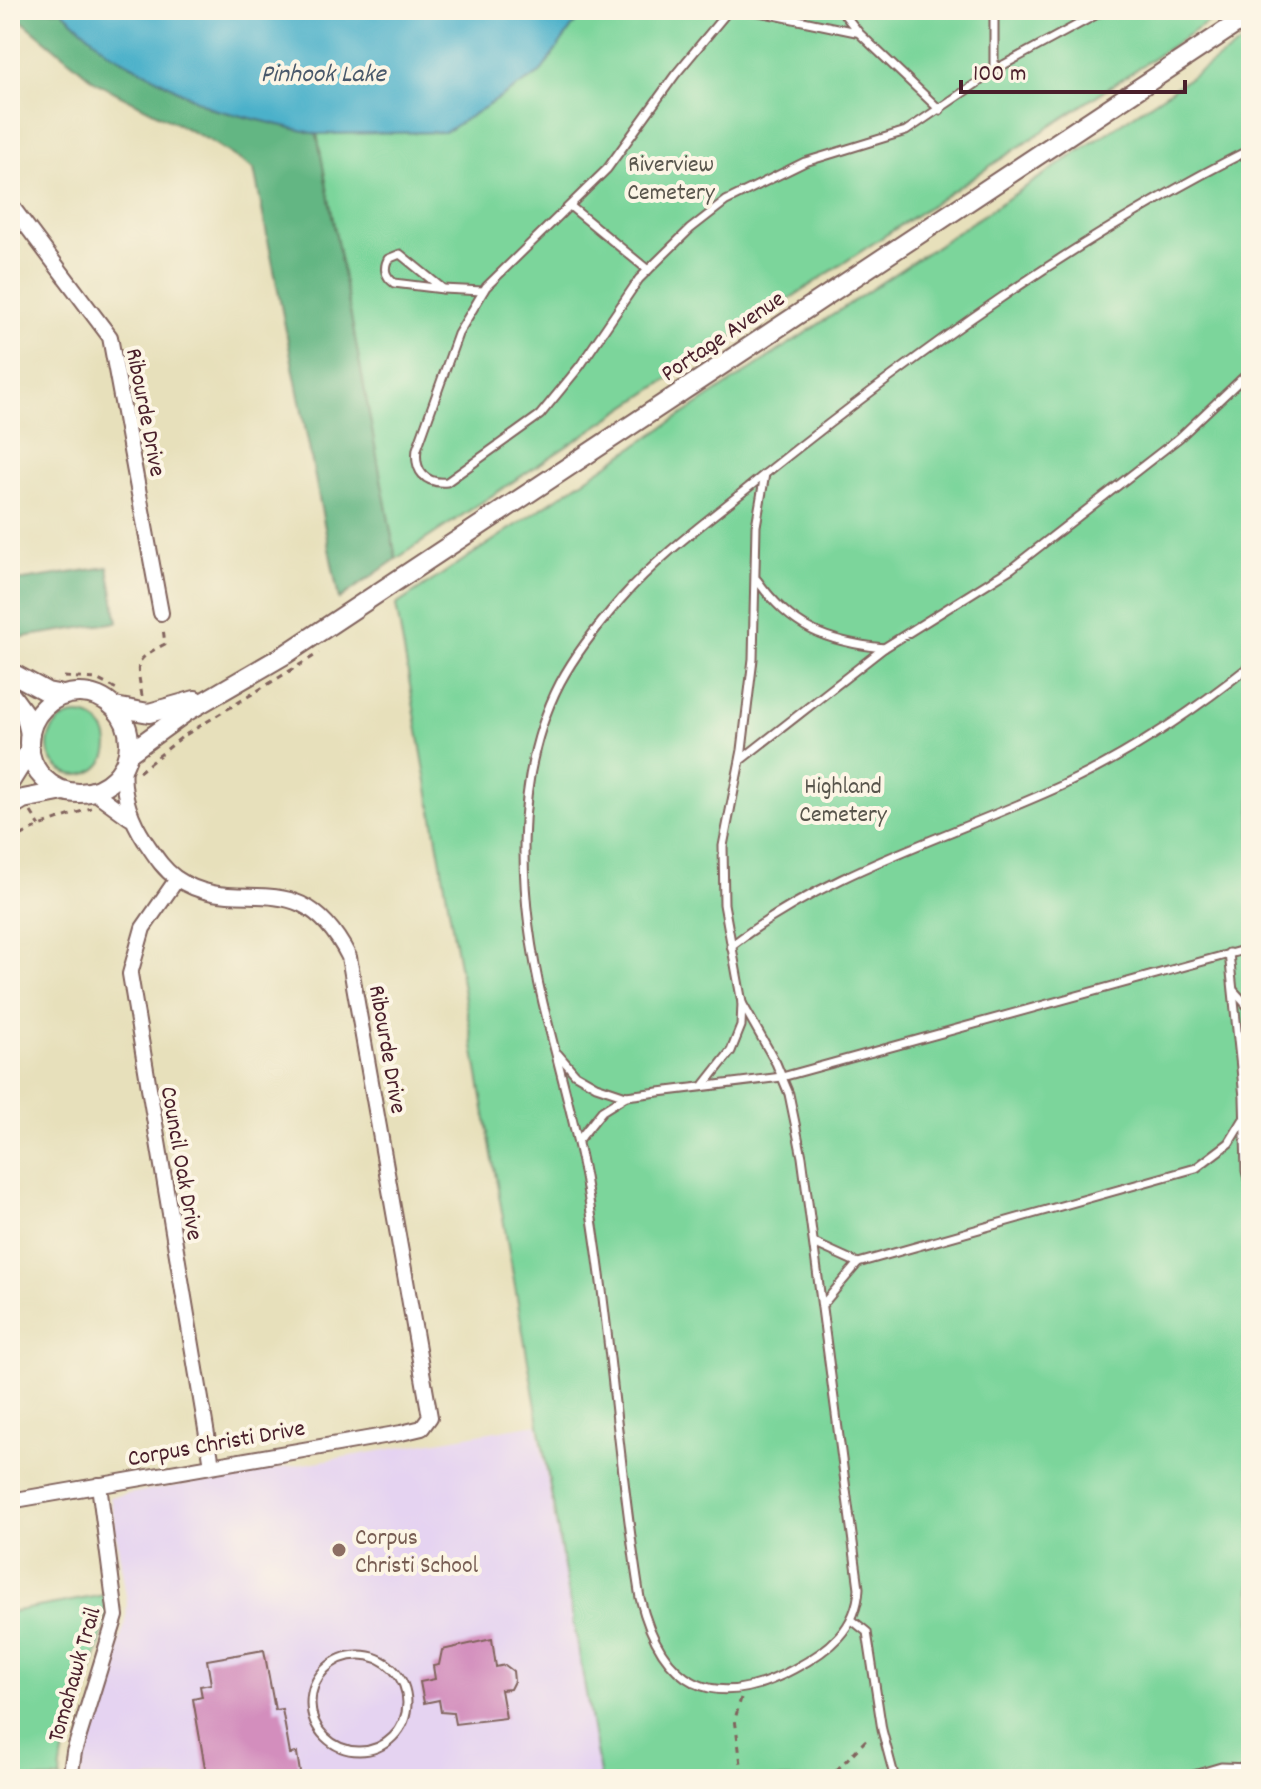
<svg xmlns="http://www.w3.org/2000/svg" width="1261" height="1789" font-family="Dekko,sans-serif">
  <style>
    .built { fill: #e5d3f1 }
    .green { fill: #7bd59b; stroke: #627a63; stroke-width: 2 }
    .forest { fill: #64b683; stroke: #576a57; stroke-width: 2 }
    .water { fill: #4bb1ca; stroke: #4a687a; stroke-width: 2 }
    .building { fill: #d38ebd }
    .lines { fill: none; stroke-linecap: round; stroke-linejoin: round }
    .lane-casing { stroke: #81635d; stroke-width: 11 }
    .street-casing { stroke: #81635d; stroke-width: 18 }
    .secondary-casing { stroke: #81635d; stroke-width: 22 }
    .path { stroke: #81635d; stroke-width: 3; stroke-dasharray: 6 6; stroke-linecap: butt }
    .lane { stroke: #fff; stroke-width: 7 }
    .street { stroke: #fff; stroke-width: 14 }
    .secondary { stroke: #fff; stroke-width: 18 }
    .education-dot { fill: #8d6e63; stroke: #fcf5e5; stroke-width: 3 }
    .labels { text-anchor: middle; stroke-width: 8; stroke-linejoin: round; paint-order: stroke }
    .park-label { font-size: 24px; fill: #59564d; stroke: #fcf5e5 }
    .street-label { font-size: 24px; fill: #4a1f2b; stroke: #fcf5e5 }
    .education-label { font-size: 24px; fill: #785e54; stroke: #fcf5e5; text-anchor: start }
    .water-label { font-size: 26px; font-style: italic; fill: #4a596b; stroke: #fcf5e5 }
  </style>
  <rect width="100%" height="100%" fill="#fcf5e5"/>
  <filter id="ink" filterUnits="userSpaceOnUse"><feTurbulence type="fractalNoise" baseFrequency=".0125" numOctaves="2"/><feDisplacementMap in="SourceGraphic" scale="16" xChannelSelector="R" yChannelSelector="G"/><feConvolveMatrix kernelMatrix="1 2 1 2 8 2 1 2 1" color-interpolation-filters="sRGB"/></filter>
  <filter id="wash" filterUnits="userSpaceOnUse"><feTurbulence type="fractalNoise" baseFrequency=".006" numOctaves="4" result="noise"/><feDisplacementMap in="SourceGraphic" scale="32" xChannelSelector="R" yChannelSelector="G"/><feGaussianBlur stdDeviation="1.8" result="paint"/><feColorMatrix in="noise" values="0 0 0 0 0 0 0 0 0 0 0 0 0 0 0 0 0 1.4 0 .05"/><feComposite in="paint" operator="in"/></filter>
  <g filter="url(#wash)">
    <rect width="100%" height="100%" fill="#e7e0bb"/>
    <polygon class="built" points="537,1424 601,1779 80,1779 83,1757 126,1621 127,1602 110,1497"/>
    <g class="green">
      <polygon points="584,10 1226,10 396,559 317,134 445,132 540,73"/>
      <polygon points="1251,37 1251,1779 601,1779 396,605"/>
      <circle cx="78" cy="745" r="30"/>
      <path d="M105,1595C110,1659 62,1716 60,1779H10V1612Z"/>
    </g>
    <g class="forest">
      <polygon points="61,10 108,52 212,109 317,134 396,559 339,599 254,169 207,139 97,83 10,11"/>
      <polygon points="108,567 118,622 10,639 10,582"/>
    </g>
    <polygon class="water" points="61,10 584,10 540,73 445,132 317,134 213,109 108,52"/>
    <g id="blocks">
      <g class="building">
        <polygon points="492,1639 496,1667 505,1665 513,1671 514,1681 510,1689 501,1690 506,1718 455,1724 453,1713 441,1712 439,1700 424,1703 420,1682 435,1679 433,1666 439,1665 442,1650"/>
        <polygon points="264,1650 275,1710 282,1709 290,1754 297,1753 301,1779 253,1779 252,1775 207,1779 193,1699 202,1697 200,1686 211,1684 207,1660"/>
      </g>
    </g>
  </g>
  <g filter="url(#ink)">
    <use href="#blocks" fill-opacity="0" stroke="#81635d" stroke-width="2"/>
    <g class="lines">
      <defs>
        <g id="lane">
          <path d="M729,10L675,75L607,169L486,287L458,334L417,449C414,471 425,484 447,482L540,415L580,366L639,279L690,229L726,201L805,162L906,131L1005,64L1105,10"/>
          <polyline points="750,10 856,32"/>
          <polyline points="841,10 859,33 940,110"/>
          <polyline points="994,10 994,72"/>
          <polyline points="570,206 648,270"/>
          <path d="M400,254L443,289L394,283C385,276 383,269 388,259Z"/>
          <polyline points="443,289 483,291"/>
          <path d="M757,580C792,629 827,642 884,648"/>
          <polyline points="742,759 884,648 1012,568 1179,438 1251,370"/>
          <path d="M731,946C827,871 952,836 1061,786C1130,754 1191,713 1251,665"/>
          <polyline points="1229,953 1244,1097 1246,1171 1251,1192"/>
          <polyline points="1234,991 1251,1010"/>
          <path d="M742,1003L776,1063L789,1094L802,1157L859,1588C857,1629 828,1651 794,1669C713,1713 662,1686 640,1598C617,1458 610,1316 585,1177C574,1118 557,1061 543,1003C519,902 511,778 560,683C576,653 599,624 621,599C663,551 717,514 765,474"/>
          <polyline points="558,1054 575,1074 596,1086 626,1096 782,1077 1251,948"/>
          <path d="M705,1084L731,1051L741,1026L742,1003L724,904L723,846L742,750L753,659L756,526L765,474C918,352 1076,237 1251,149"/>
          <polyline points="578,1141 602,1111 626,1096"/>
          <polyline points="816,1244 858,1263"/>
          <polyline points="824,1303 858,1263 1196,1168 1229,1143 1243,1120"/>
          <polyline points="852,1620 867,1632 882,1730 895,1779"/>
          <circle cx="359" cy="1703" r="48"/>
          <polyline points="1180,1779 1221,1767 1251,1768"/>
        </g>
        <g id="street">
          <polyline points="10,204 110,337 161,613"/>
          <polyline points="93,791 130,818"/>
          <polyline points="177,879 143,928 130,974 212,1465"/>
          <path d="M10,1501L401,1433L422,1428L430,1417L349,957C299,858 239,921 176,878C162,868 154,854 145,841C130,818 121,794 124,766"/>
          <polyline points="70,1779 74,1752 116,1616 99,1485"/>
        </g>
        <g id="secondary">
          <polyline points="10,672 47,692 63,695"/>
          <circle cx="79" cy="743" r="50"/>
          <polyline points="10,694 26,716 30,734"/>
          <polyline points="115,707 149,713 195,700"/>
          <polyline points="128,754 186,712 286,654 1251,14"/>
          <polyline points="10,782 30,750"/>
          <polyline points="10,807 23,799 64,791"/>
        </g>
      </defs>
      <use href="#lane" class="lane-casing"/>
      <use href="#street" class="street-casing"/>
      <use href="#secondary" class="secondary-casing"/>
      <g class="path">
        <polyline points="64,677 96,679 121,691"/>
        <path d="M142,696C137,662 132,661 165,644L163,628"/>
        <polyline points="139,772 182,737 319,653"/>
        <polyline points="31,812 40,826"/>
        <polyline points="10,841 40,826 91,808"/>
        <polyline points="741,1698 735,1719 743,1779"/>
        <polyline points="828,1779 866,1740"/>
      </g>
      <use href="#lane" class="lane"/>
      <use href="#street" class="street"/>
      <use href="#secondary" class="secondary"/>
    </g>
  </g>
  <circle class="education-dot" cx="339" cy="1550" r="8"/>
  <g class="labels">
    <g class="park-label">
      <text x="671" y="171">Riverview<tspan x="671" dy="28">Cemetery</tspan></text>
      <text x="843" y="793">Highland<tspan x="843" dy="28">Cemetery</tspan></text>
    </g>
    <g class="street-label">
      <text transform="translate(722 335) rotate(-34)" y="8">Portage Avenue</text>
      <text transform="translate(147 412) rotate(79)" y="8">Ribourde Drive</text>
      <text transform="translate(389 1049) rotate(80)" y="8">Ribourde Drive</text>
      <text transform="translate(183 1163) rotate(80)" y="8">Council Oak Drive</text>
      <text transform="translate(216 1442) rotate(-10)" y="8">Corpus Christi Drive</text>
      <text transform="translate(73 1674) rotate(-74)" y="8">Tomahawk Trail</text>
    </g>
    <g class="education-label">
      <text x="355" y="1544">Corpus<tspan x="355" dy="28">Christi School</tspan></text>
    </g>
    <g class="water-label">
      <text x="323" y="81">Pinhook Lake</text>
    </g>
  </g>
  <rect width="1261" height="1789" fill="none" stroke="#fcf5e5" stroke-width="40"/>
  <path d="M961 80v12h224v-12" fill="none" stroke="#4a1f2b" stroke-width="4"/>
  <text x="973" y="80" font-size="24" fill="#4a1f2b" stroke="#fcf5e5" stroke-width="6" paint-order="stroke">100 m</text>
</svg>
